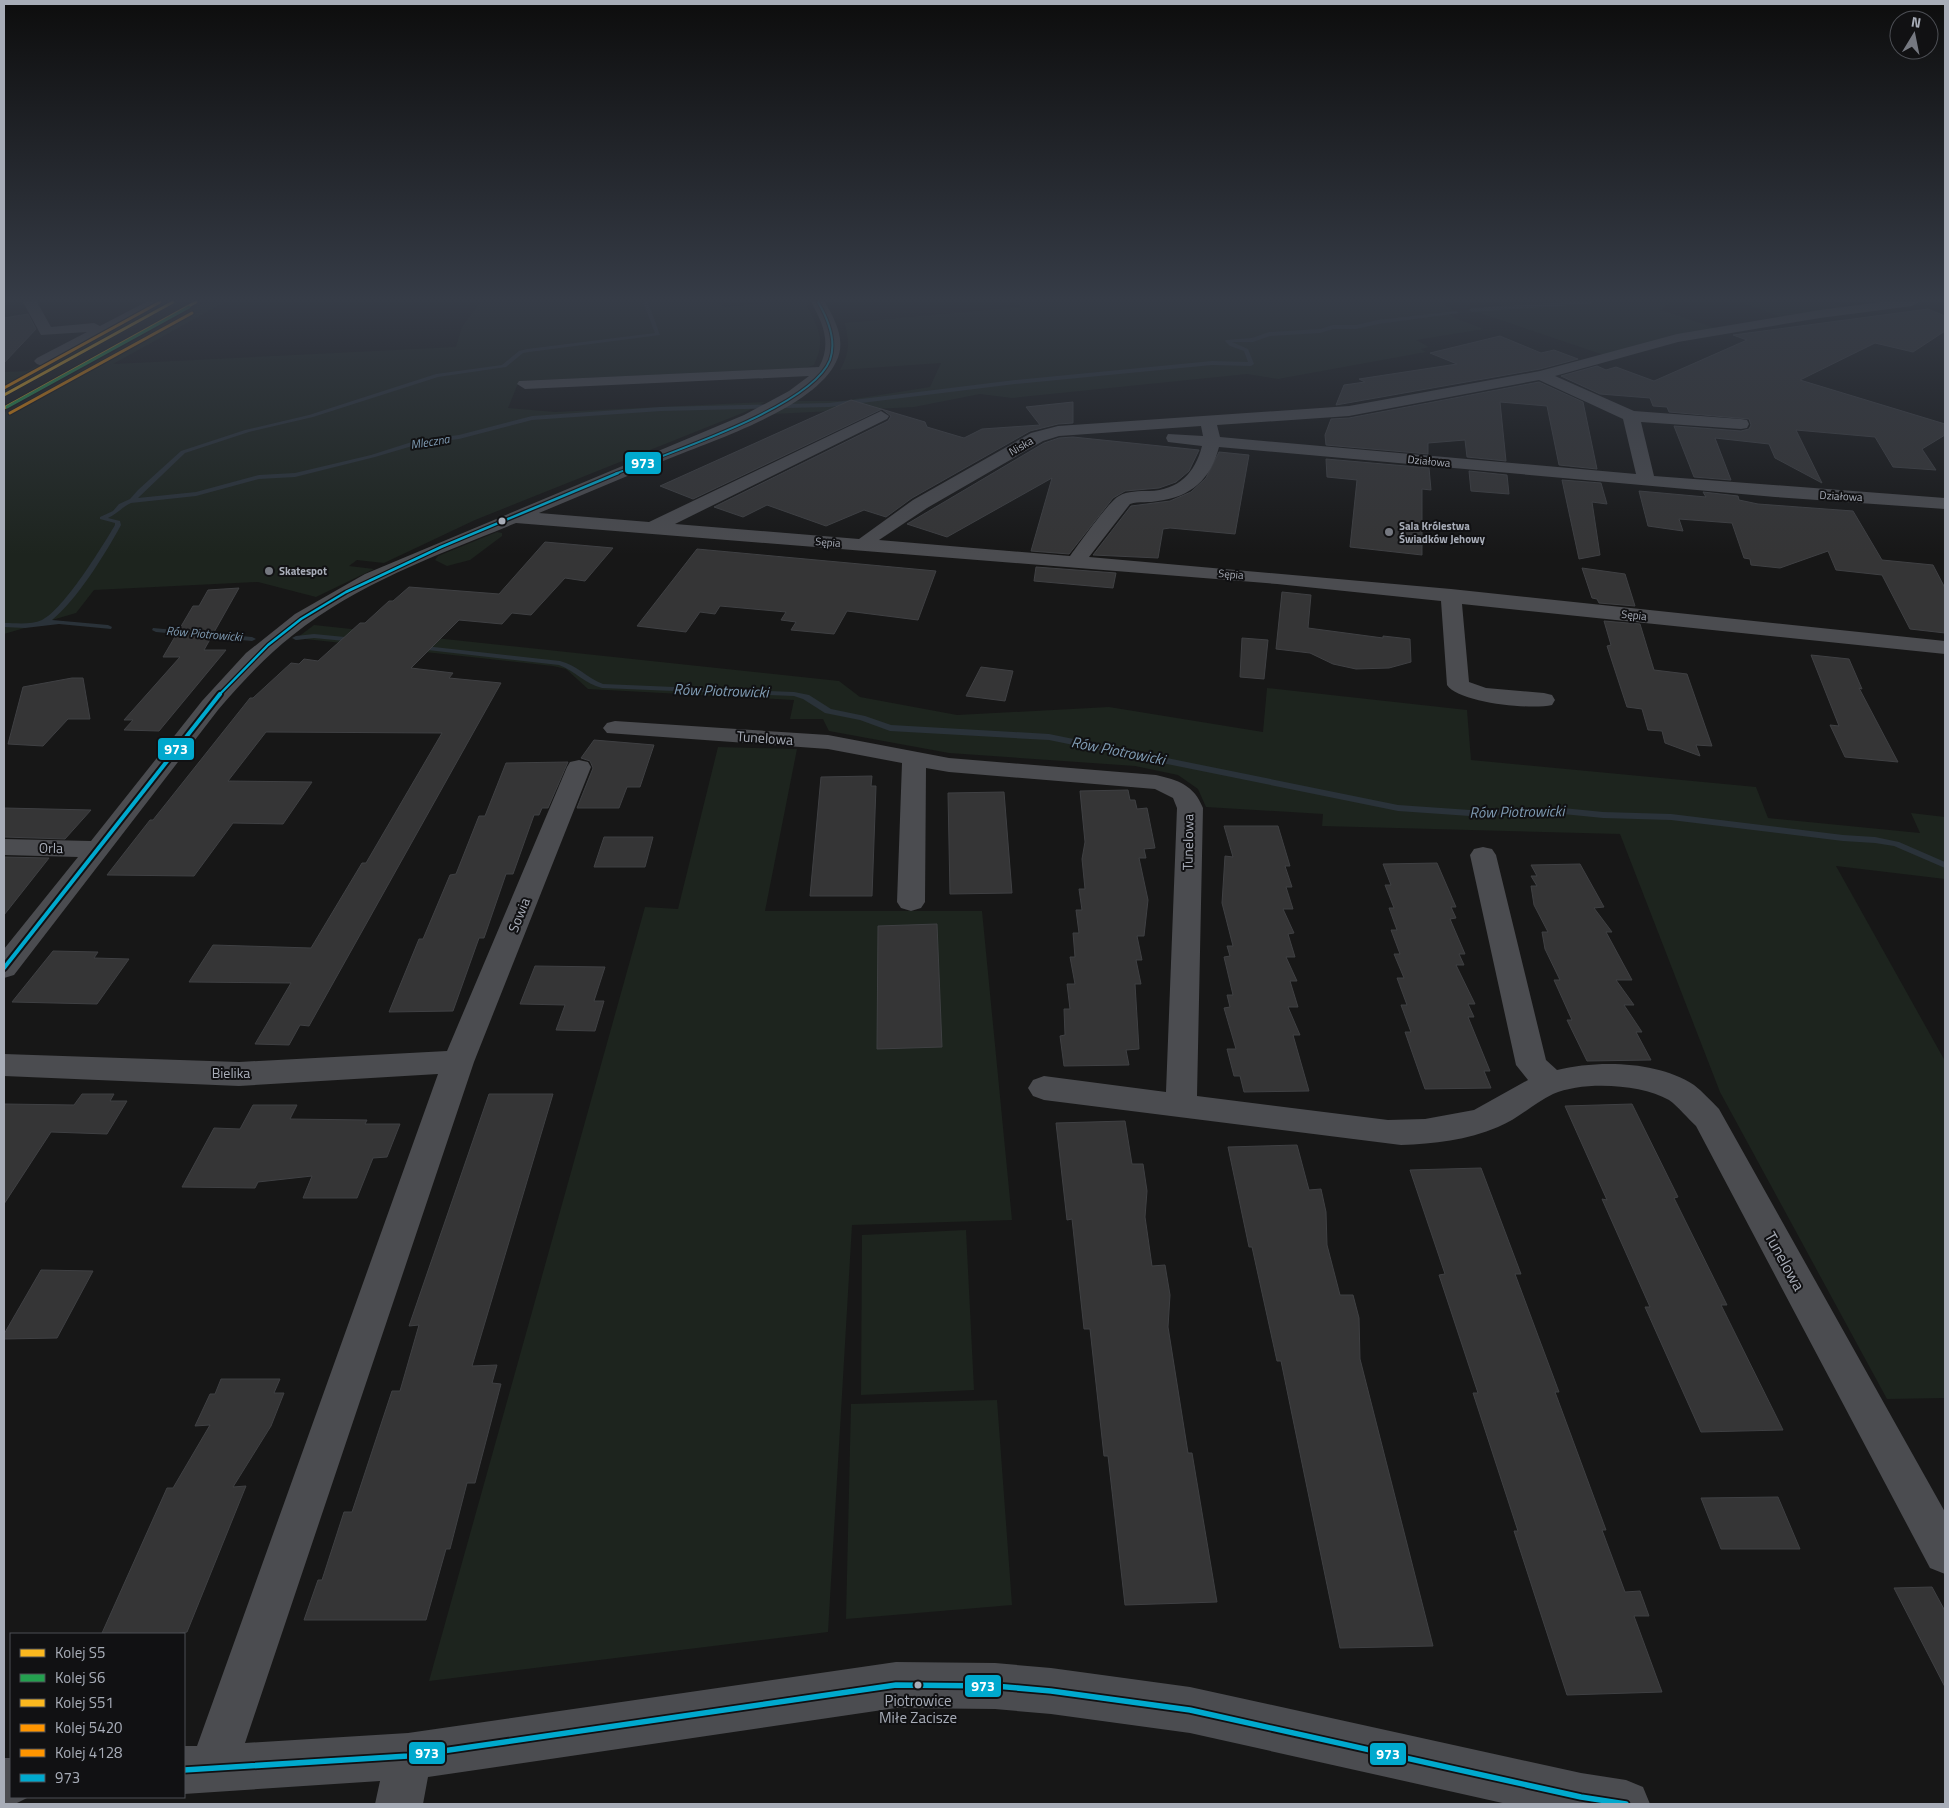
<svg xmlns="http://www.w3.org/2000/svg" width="1949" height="1808" font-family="'Titillium Web',sans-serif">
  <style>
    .green { fill: #1d241e }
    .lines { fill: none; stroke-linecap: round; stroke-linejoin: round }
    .stream { fill: #2a3239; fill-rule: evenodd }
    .building { fill: #353536; stroke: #3f4043 }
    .street { fill: #4b4c50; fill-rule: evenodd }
    .bus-1-far3-casing { stroke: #111113; stroke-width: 4 }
    .bus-1-far2-casing { stroke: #111113; stroke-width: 5 }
    .bus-1-far1-casing { stroke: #111113; stroke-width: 8 }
    .bus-1-casing { stroke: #111113; stroke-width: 9 }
    .bus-1-far3 { stroke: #00a9ce; stroke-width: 2 }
    .bus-1-far2 { stroke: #00a9ce; stroke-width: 2.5 }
    .bus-1-far1 { stroke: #00a9ce; stroke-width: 4 }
    .bus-1 { stroke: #00a9ce; stroke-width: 5.5 }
    .rail-1-casing { stroke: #111113; stroke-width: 5 }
    .rail-2-casing { stroke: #111113; stroke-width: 5 }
    .rail-3-casing { stroke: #111113; stroke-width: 5 }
    .rail-4-casing { stroke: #111113; stroke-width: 5 }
    .rail-5-casing { stroke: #111113; stroke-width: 5 }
    .rail-1 { stroke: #fbb81f; stroke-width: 3 }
    .rail-2 { stroke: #24a04f; stroke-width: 3 }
    .rail-3 { stroke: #fbb81f; stroke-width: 3 }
    .rail-4 { stroke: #ff9500; stroke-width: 3 }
    .rail-5 { stroke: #ff9500; stroke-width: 3 }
    .bus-dot { fill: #a8adb8; stroke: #111113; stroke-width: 2 }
    .poi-dot { fill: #757880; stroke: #111113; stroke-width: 2 }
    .labels { text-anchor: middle; stroke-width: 4; stroke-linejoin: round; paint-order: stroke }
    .far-street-label { font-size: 11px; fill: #a8adb8; stroke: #111113 }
    .far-poi-label { font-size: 11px; font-weight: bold; fill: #a8adb8; stroke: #111113; text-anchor: start }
    .far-water-label { font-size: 12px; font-style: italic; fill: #7f9bb3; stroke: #111113 }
    .street-label { font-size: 14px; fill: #a8adb8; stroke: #111113 }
    .water-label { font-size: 15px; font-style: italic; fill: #7f9bb3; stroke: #111113 }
    .near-bus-label { font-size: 15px; fill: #a8adb8; stroke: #111113 }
    .near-street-label { font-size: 16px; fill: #a8adb8; stroke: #111113 }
    .line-badge { stroke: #111113; stroke-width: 2 }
    .badge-label { font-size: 14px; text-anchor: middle; font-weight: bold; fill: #fff }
  </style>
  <rect width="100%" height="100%" fill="#171717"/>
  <g class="green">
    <polygon points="162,302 180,302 4,398 4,372 27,371"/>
    <path d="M205,302H225L113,364L456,347L462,327L480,302H715L726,307L773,302H805C817,328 827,337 814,365L805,368L519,381L508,408L555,412L765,402L745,412L475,520L384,563L357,560L349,566L374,569L316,597L258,582L94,590L76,613L4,634V413Z"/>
    <path d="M1015,302H1439L1454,310L1447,312L1455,318L1484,329L1416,340L1429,347L1421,349L1426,352L1278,379L1247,374L1012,398L980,394L914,407L773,414L794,401H842L930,387L941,363L840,370C850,353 849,342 845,323L1021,307Z"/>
    <polygon points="1498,302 1671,302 1661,310 1718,329 1604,355 1468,309 1501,306"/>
    <polygon points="1741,302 1830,302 1844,307 1780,317"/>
    <polygon points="497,532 502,533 502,536 470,560 447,566 435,560 438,556"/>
    <polygon points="314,625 839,681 860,697 957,715 1109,707 1263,732 1267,688 1467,710 1471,760 1756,787 1768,818 1920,833 1911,813 1945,817 1945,879 1836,866 1945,1061 1945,1398 1887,1399 1720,1092 1620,834 1322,826 1323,814 1206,807 1198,789 1178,775 1135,766 949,753 829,731 823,719 790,719 794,700 588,689 566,669 553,666 305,639 294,640"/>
    <polygon points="718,747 797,749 765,911 982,911 1012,1220 852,1225 828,1632 429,1681 645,907 678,909"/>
    <polygon points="966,1230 974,1390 861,1395 862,1235"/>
    <polygon points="997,1400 1012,1605 846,1619 851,1404"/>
  </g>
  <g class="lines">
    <g class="stream">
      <path d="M643,302H648L660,335L529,352L523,353L506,367L438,377L313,417L249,432L185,453L138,498L196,492L259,475L295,473L371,455L418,440L459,435L532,416L661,407L829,403L1015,380L1212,361L1248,362L1244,351L1230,346L1225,341L1226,340L1252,338L1269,332L1320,329L1333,325H1356L1378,320L1456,311L1459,313L1378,324L1356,329H1333L1320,333L1270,336L1253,342H1232L1248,349L1254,364L1251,366L1212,365L1015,384L829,407L661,411L532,420L459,439L419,444L375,457L295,477L259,479L196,496L131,503C122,507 117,514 108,518L120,521L121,525C106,553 76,601 52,620L108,625L112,627L111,629L59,624L25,628L4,627V623C16,623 31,625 42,620C64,609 102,547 115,525V523L100,519V517L113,511L119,504L130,499L138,490L181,451L245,430L309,415L436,374L502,365L519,351L527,349L655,333Z"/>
      <polygon points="1568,302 1592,302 1589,304 1472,312 1469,310 1472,308"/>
      <polygon points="153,628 252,637 256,639 252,641 156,632 152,630"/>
      <polygon points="314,634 355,638 359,640 355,642 314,638 296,640 292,638 296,636"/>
      <path d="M416,645L560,661C577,665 587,678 603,684L794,692L809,695L831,709L865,716L891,725L1049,734L1398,805L1470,810L1563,808L1603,812L1671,814L1843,835L1875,837L1899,842L1945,862V868L1894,846L1875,843L1843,841L1671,820L1603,818L1563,814L1470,816L1398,811L1049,740L890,731L860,720L825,713L803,699L794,696L602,688C585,684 575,671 559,665L419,649H416Z"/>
    </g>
  </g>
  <g class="building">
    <polygon points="1928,309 1945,316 1945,331 1913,352 1875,343 1800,380 1945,424 1945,435 1922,449 1936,470 1893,467 1875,437 1796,430 1822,483 1775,458 1769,444 1715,438 1731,480 1694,477 1674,426 1741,431 1749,429 1751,425 1749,419 1669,412 1667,407 1653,406 1650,398 1600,394 1561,376 1597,366 1606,370 1616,367 1654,381 1747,340 1733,335"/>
    <polygon points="28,314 36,329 4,363 4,318"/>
    <polygon points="1500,336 1541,353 1554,350 1578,359 1540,369 1336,405 1344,385 1365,382 1359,379 1457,364 1430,353"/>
    <polygon points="1539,382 1583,402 1597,469 1559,465 1547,406 1500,402 1506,461 1467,457 1465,440 1428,443 1428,454 1326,445 1325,435 1331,419 1349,418"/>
    <polygon points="851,400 925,422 927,427 964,438 982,429 1040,425 1026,407 1073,402 1073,423 1058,424 1030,431 912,498 886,517 864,510 826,526 767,505 743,517 714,507 888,421 891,416 882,409 693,499 660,486"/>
    <polygon points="1073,437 1199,450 1189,471 1176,482 1159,488 1125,491 1113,498 1069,554 1031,551 1052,478 947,537 907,524 1044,443 1059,438"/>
    <polygon points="1219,452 1249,455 1235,534 1170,528 1163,529 1158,558 1093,555 1131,506 1170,501 1191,492 1206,478"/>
    <polygon points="1326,459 1429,468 1431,490 1422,489 1422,555 1350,547 1357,480 1327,477"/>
    <polygon points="1469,471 1507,475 1509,494 1471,491"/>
    <polygon points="1562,480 1601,483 1607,504 1592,502 1600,555 1579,559"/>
    <polygon points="1639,491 1706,497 1703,492 1738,496 1739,500 1758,504 1853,511 1882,560 1933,565 1945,588 1945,633 1910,629 1882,575 1836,570 1828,551 1780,568 1751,565 1750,559 1744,558 1732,523 1679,519 1683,531 1648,526"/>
    <polygon points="545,542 613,548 585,581 565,578 531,615 512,613 502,624 459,620 411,668 453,673 449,678 501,683 309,1026 300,1025 289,1045 255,1044 291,983 189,982 213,945 311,948 362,863 366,863 442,733 266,732 228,781 312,782 283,824 233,823 194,876 107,875 150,820 153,820 250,698 253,698 291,663 299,664 304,659 318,661 360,623 365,623 389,601 393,601 409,587 499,594"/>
    <polygon points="697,549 936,571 918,620 847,611 834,634 791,630 796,622 781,620 786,612 720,606 715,614 700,612 686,632 637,626"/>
    <polygon points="1036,567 1116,573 1113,588 1034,581"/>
    <polygon points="1582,568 1625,574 1635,606 1599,603 1597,599 1592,598"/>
    <polygon points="239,588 204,650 226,650 159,731 124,730 133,720 124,720 180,657 163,657 193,606 199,606 208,590"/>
    <polygon points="1282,592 1311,595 1308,628 1383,638 1383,636 1410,639 1411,662 1389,668 1356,669 1333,664 1310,653 1276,649"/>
    <polygon points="1604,621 1640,624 1654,670 1687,674 1712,746 1696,745 1700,756 1665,743 1662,731 1648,730 1642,709 1627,707 1607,646 1611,645"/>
    <polygon points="1242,638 1268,640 1264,679 1240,677"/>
    <polygon points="1811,655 1849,659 1862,689 1859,688 1898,762 1845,757 1830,725 1839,726"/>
    <polygon points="981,667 1013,671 1005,701 966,696"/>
    <polygon points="72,678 83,678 90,719 68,719 43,746 8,744 23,687"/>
    <polygon points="594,740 654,745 640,787 627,787 619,808 577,808 593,768 590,761 581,758"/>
    <polygon points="568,762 548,808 542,808 539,815 534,815 513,874 506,874 484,938 479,938 453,1011 389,1012 419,939 423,939 450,875 456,874 479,816 485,816 506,763"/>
    <polygon points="872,776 871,786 876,786 872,896 810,896 821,777"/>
    <polygon points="1128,790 1130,800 1135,800 1137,809 1147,808 1155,848 1144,849 1146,858 1139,858 1148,900 1144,936 1137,936 1142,960 1136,960 1141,984 1135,984 1139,1049 1126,1050 1129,1065 1064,1066 1060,1036 1065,1035 1064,1009 1070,1009 1067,984 1075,984 1070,957 1075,957 1073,933 1079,933 1076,910 1082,910 1079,889 1085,889 1082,859 1085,842 1080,791"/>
    <polygon points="1004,792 1012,893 950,894 948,793"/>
    <polygon points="4,808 91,810 65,839 4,837"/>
    <polygon points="1224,826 1278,826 1290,866 1285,866 1292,887 1286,887 1293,909 1283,909 1294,933 1288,934 1295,957 1286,957 1297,981 1290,981 1298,1007 1288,1007 1300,1035 1293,1035 1309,1091 1244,1092 1240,1076 1234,1076 1227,1049 1236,1049 1224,1008 1230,1007 1227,995 1233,995 1224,957 1230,956 1227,946 1233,946 1222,903 1225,856 1233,857"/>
    <polygon points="604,837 653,837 645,867 594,867"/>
    <polygon points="4,857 49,858 4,915"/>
    <polygon points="1437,863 1456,907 1451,907 1456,918 1450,919 1465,954 1459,954 1464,965 1456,965 1475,1004 1468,1004 1474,1017 1468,1017 1490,1071 1484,1071 1491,1088 1425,1089 1405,1032 1411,1032 1401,1005 1407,1005 1397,978 1404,978 1394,954 1400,954 1391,930 1397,930 1389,908 1394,908 1385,885 1391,885 1383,864"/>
    <polygon points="1580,864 1604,907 1594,908 1612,932 1606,932 1632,980 1616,980 1634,1005 1624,1005 1642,1032 1636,1032 1651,1060 1587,1061 1567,1020 1572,1020 1554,980 1560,980 1545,949 1542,932 1548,932 1534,905 1531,886 1537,886 1531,876 1537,876 1531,865"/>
    <polygon points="937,924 942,1047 877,1049 878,926"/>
    <polygon points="53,951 98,952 94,958 129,959 97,1004 12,1002"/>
    <polygon points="535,966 605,967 594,1001 604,1001 595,1031 556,1030 565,1005 520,1004"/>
    <polygon points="82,1094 114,1094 110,1101 127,1101 107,1134 51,1132 4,1204 4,1104 74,1105"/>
    <polygon points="489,1094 553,1094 472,1366 497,1365 492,1383 501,1384 475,1483 467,1483 450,1549 446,1549 426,1620 304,1620 318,1580 322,1580 344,1512 352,1512 392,1391 400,1391 419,1325 409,1326"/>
    <polygon points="1632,1104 1678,1197 1674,1198 1727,1305 1721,1305 1783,1430 1701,1432 1645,1307 1650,1307 1602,1199 1607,1200 1565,1106"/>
    <polygon points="253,1105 297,1105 290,1119 367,1120 365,1124 400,1124 387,1157 373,1158 357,1198 303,1198 312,1176 258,1182 255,1188 182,1187 214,1128 240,1129"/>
    <polygon points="1125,1121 1132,1164 1143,1164 1147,1191 1145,1217 1152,1266 1165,1265 1170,1295 1168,1327 1188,1453 1192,1453 1217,1602 1125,1605 1108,1456 1104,1456 1090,1329 1084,1329 1072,1219 1067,1220 1056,1123"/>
    <polygon points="1297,1145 1309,1190 1321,1189 1326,1212 1327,1245 1340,1295 1353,1295 1359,1318 1360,1359 1433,1646 1340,1648 1281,1361 1277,1361 1252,1247 1249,1247 1228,1147"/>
    <polygon points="1481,1168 1521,1274 1515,1274 1559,1392 1555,1392 1606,1530 1602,1530 1625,1592 1640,1591 1649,1616 1634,1616 1662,1692 1567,1695 1514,1531 1518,1531 1473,1393 1478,1393 1439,1275 1445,1274 1410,1170"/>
    <polygon points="41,1270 93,1271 57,1338 4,1339 4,1334"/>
    <polygon points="221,1379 280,1379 274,1393 284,1393 271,1426 233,1487 246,1486 187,1632 175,1634 102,1633 167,1488 173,1488 210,1425 195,1426 210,1394 215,1394"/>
    <polygon points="1778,1497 1800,1549 1721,1549 1701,1498"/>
    <polygon points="1932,1587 1945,1611 1945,1687 1894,1588"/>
  </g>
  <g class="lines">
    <g class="street">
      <polygon points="23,302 37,302 51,327 94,323 100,326 146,302 164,302 42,366 37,364 34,361 37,358 87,332 41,335"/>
      <path d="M811,302H825C835,320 847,341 836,362C814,408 714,440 668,459C625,477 582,495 539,513L649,522L881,411L889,416L887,419L675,524L859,539L913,500L1031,433L1058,426L1349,406L1540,371L1677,334L1820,310L1881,302H1919L1912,306L1820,318L1678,342L1555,376L1634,411L1741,419L1747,420L1749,424L1747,428L1741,429L1641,422L1654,476L1945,498V509L1775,497L1219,447C1211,479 1191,497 1158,501C1149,503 1139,501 1130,504L1089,557L1451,589L1945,641V654L1462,604L1469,682L1486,688L1544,693L1552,695L1555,700L1552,705C1531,710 1459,703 1447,685L1441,601L1277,584L516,523C440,554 358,583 293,635C265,657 241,683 218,710L14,975L4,978V949L78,857L4,855V839L91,841L202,701L246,653L295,614L365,574L744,415L789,391L809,376L525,389L517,384L519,381L819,367C832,344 823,323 811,302ZM1539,380L1623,419L1636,474L1220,437L1217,425L1349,416ZM1201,426L1203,436L1168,434L1166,438L1168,442L1202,446C1195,473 1179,490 1149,491C1140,491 1127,491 1119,496C1109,501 1079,544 1070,556L879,540L927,508L1043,441L1059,436Z"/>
      <path d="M615,721L828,735L949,758L1156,775C1178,780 1194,785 1203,808L1197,1096L1388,1120L1425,1119L1474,1110L1528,1080L1516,1065L1470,855L1474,849L1483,847L1492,849L1496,855L1546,1060L1557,1070C1598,1060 1658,1061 1694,1085C1703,1092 1711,1101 1719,1109L1945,1512V1574L1930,1568L1696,1126C1687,1118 1679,1107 1669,1100C1640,1084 1584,1081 1553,1094C1534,1103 1518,1119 1498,1127C1467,1140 1434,1144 1401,1145L1044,1100L1033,1096L1028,1088L1033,1080L1044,1076L1166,1092L1177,808L1173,798L1155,789L949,772L926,768L925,902L921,908L911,911L901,908L897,902L902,763L828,749L607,733L603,728L607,723Z"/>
      <polygon points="579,760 588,762 591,767 474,1062 245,1743 408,1733 896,1662 995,1663 1051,1668 1190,1687 1581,1773 1626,1780 1643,1787 1650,1804 1507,1804 1190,1733 1051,1714 995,1709 896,1708 428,1777 423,1804 375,1804 380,1781 184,1794 184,1746 197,1746 438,1074 239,1086 4,1076 4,1054 239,1062 447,1051 567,767 570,762"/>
      <polygon points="4,1758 11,1758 11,1797 29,1797 15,1804 4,1804"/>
    </g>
    <defs>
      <path id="bus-1-far3" d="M615,474C664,454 811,408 830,360C837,340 828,319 818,302"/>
      <polyline id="bus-1-far2" points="219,695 268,645 301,619 346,592 441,547 618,473"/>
      <polyline id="bus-1-far1" points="4,968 220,694"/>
      <polyline id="bus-1" points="184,1770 408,1756 896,1685 995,1686 1051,1691 1190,1710 1581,1797 1626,1804"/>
    </defs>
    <use href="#bus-1-far3" class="bus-1-far3-casing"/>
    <use href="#bus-1-far2" class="bus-1-far2-casing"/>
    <use href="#bus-1-far1" class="bus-1-far1-casing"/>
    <use href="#bus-1" class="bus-1-casing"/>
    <use href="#bus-1-far3" class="bus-1-far3"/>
    <use href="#bus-1-far2" class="bus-1-far2"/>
    <use href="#bus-1-far1" class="bus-1-far1"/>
    <use href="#bus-1" class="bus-1"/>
    <defs>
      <polyline id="rail-1" points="4,408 196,302"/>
      <polyline id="rail-2" points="7,407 189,307"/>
      <polyline id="rail-3" points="4,395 173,302"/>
      <polyline id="rail-4" points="10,413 192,313"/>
      <polyline id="rail-5" points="4,388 160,302"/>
    </defs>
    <use href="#rail-1" class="rail-1-casing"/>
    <use href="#rail-2" class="rail-2-casing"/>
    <use href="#rail-3" class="rail-3-casing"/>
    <use href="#rail-4" class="rail-4-casing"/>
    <use href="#rail-5" class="rail-5-casing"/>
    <use href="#rail-1" class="rail-1"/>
    <use href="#rail-2" class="rail-2"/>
    <use href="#rail-3" class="rail-3"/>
    <use href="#rail-4" class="rail-4"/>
    <use href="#rail-5" class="rail-5"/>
  </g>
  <linearGradient id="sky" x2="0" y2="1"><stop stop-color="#0d0d0d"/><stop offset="0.54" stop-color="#363c47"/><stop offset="1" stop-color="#363c47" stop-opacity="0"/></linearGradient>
  <rect width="1949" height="555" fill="url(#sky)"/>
  <g class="bus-dot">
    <circle cx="502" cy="521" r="4.5"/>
    <circle cx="918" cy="1685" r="4.5"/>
  </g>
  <g class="poi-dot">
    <circle cx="1389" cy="532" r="5"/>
    <circle cx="269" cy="571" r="5"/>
  </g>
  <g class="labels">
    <g class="far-street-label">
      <text transform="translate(1021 446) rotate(-30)" y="4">Niska</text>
      <text transform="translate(1429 461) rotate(5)" y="4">Działowa</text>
      <text transform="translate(1841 496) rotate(3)" y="4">Działowa</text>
      <text transform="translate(828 542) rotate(5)" y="4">Sępia</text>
      <text transform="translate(1231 574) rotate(5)" y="4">Sępia</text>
      <text transform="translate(1634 615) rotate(6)" y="4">Sępia</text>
    </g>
    <g class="far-poi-label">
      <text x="1399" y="530">Sala Królestwa<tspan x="1399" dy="13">Świadków Jehowy</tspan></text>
      <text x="279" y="575">Skatespot</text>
    </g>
    <g class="far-water-label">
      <text transform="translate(430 442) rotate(-9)" y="4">Mleczna</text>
      <text transform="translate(204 634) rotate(5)" y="4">Rów Piotrowicki</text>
    </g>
    <g class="street-label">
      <text transform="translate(765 738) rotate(4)" y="5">Tunelowa</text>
      <text transform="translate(1188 842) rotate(-89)" y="5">Tunelowa</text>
      <text transform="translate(51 848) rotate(1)" y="5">Orla</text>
      <text transform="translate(519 915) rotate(-68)" y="5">Sowia</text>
      <text x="231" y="1078">Bielika</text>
    </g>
    <g class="water-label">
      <text transform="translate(721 691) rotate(2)" y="5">Rów Piotrowicki</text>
      <text transform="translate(1118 751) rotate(11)" y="5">Rów Piotrowicki</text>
      <text transform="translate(1517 812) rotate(-1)" y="5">Rów Piotrowicki</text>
    </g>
    <g class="near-bus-label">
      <text x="918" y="1706">Piotrowice<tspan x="918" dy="17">Miłe Zacisze</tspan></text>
    </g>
    <g class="near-street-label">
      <text transform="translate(1785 1261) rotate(61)" y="6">Tunelowa</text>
    </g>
  </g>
  <g class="line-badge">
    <rect x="624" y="451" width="38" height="24" rx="5" fill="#00a9ce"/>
    <rect x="157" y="737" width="38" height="24" rx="5" fill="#00a9ce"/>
    <rect x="964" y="1674" width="38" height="24" rx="5" fill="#00a9ce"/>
    <rect x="408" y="1741" width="38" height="24" rx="5" fill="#00a9ce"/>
    <rect x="1369" y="1742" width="38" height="24" rx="5" fill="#00a9ce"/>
  </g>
  <g class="badge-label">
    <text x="643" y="468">973</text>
    <text x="176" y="754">973</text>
    <text x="983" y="1691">973</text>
    <text x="427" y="1758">973</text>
    <text x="1388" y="1759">973</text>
  </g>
  <rect width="1949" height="1808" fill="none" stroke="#a8adb8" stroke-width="10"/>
  <rect x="10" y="1633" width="175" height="165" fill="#111113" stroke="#4d4f55"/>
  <rect x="20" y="1649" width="25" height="8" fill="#fbb81f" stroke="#4d4f55"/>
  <text x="55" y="1658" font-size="15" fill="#a8adb8">Kolej S5</text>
  <rect x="20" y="1674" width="25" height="8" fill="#24a04f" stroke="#4d4f55"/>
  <text x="55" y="1683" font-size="15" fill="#a8adb8">Kolej S6</text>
  <rect x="20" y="1699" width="25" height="8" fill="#fbb81f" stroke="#4d4f55"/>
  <text x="55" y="1708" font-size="15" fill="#a8adb8">Kolej S51</text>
  <rect x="20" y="1724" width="25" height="8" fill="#ff9500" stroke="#4d4f55"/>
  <text x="55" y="1733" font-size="15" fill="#a8adb8">Kolej 5420</text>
  <rect x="20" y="1749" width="25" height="8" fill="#ff9500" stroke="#4d4f55"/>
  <text x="55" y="1758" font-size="15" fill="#a8adb8">Kolej 4128</text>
  <rect x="20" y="1774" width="25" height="8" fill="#00a9ce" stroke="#4d4f55"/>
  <text x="55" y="1783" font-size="15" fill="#a8adb8">973</text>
  <g transform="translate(1914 35) rotate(10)"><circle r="24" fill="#111113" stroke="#4d4f55"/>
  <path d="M0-4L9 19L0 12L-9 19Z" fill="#757880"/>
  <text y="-8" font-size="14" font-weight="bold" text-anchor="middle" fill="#a8adb8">N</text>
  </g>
</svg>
